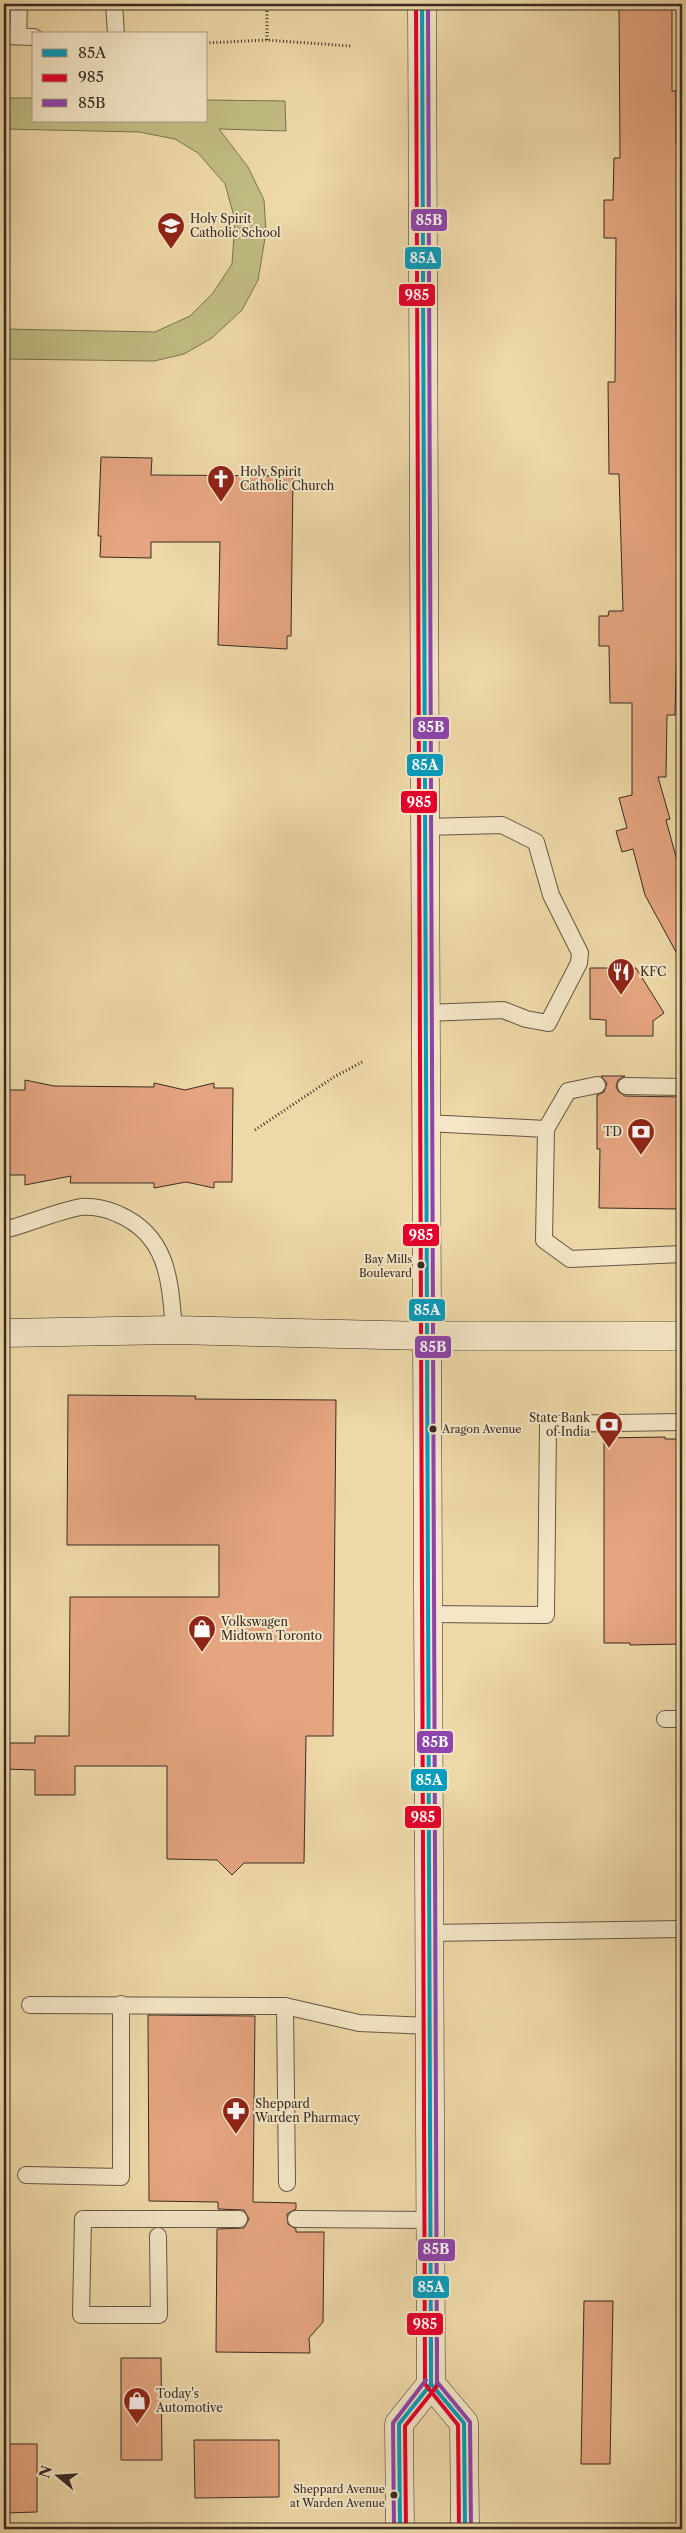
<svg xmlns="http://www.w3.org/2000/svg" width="686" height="2533" font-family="'Libre Caslon Text',serif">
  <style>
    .green { fill: #c0bc82; stroke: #7b7453 }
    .building { fill: #e5a580; stroke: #362b24 }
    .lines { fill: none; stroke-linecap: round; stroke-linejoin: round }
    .lane-casing { stroke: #645645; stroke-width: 18 }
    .street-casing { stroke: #645645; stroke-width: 29 }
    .secondary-casing { stroke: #362b24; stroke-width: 29 }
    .path { stroke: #362b24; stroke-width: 3; stroke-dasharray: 1 2.5; stroke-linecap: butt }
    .lane { stroke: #f4e6c6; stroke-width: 16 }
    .street { stroke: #f4e6c6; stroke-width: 28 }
    .secondary { stroke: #f4e6c6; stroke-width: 28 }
    .bus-1-casing { stroke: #f4e6c6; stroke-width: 8 }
    .bus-2-casing { stroke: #f4e6c6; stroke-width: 8 }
    .bus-3-casing { stroke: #f4e6c6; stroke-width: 8 }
    .bus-1 { stroke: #059cbd; stroke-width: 4 }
    .bus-2 { stroke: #e4002b; stroke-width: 4 }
    .bus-3 { stroke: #8e44ad; stroke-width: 4 }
    .bus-dot { fill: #362b24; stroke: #f4e6c6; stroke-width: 2 }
    .labels { text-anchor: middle; stroke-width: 4; stroke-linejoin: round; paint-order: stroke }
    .bus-label { font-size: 11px; fill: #362b24; stroke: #f4e6c6; text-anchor: end }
    .poi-label { font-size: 12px; fill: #362b24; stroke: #f4e6c6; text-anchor: start }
    .line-badge { stroke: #f4e6c6; stroke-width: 2 }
    .badge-label { font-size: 14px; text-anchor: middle; font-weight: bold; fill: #fff }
  </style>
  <rect width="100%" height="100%" fill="#eed8a7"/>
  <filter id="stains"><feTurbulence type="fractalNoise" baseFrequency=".004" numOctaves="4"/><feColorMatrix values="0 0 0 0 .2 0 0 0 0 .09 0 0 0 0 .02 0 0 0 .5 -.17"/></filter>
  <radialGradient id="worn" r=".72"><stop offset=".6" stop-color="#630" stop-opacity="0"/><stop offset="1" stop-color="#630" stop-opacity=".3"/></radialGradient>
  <polygon class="green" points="4,98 34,98 34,121 206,121 206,100 285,101 286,131 219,129 248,167 264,200 266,232 258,280 242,310 212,338 184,354 154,361 4,359 4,329 155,332 190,316 213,293 232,264 235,220 225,184 198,153 175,139 139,132 4,129"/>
  <g class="building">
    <polygon points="619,4 672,4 672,91 676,91 676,144 682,144 682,239 681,250 677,250 676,309 677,453 679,453 680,503 682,503 680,632 677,633 675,715 667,715 666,777 658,777 670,819 666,820 682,879 682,963 645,895 633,849 622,852 616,831 627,828 619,798 632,795 632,703 610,703 609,646 599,646 599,616 608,616 609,611 623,611 619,474 609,474 608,382 615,382 616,238 604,238 604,200 613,200 614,158 620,158"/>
    <polygon points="101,457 152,458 151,475 293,476 291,636 287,636 287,649 218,645 220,542 151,542 151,558 100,557 101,536 98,536"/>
    <polygon points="590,968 636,968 664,1013 653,1021 653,1036 606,1036 606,1020 590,1019"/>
    <polygon points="601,1076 625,1076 618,1080 616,1086 618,1091 625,1096 682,1097 682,1209 599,1208 600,1149 597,1149 597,1095 604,1092 607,1083"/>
    <polygon points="25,1080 54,1086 154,1087 154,1083 185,1090 214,1083 214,1088 233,1088 232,1182 214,1182 214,1188 186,1182 154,1188 154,1183 70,1183 71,1176 25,1185 25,1175 4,1175 4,1090 25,1090"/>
    <polygon points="68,1395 196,1396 195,1399 336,1400 333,1736 306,1736 304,1863 244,1863 232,1875 217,1860 167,1859 167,1766 75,1766 75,1795 35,1795 35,1770 5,1769 5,1743 35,1743 35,1736 69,1736 70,1597 219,1597 219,1545 67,1545"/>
    <polygon points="665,1437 665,1439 682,1439 682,1644 630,1645 630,1643 604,1643 604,1438"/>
    <polygon points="148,2015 255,2016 253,2202 296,2203 296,2209 287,2214 288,2224 296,2229 296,2232 324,2232 323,2322 309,2338 310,2353 216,2352 217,2229 244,2228 249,2219 244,2210 218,2209 218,2202 149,2201"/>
    <polygon points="584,2301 613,2301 610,2464 581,2464"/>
    <polygon points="121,2358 161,2358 162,2460 121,2460"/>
    <polygon points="194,2440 279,2440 279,2497 195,2498"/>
    <polygon points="4,2444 37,2444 37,2512 4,2513"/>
  </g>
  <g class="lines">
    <defs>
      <g id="lane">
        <polyline points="114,4 116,34"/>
        <polyline points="4,36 34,37"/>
        <polyline points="18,36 19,4"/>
        <polyline points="425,827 502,825 536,842 551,895 580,953 579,963 548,1023 526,1019 503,1010 426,1013"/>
        <polyline points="626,1086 682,1087"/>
        <polyline points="426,1123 546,1129 544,1240 570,1259 682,1254"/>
        <polyline points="546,1129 568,1091 597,1085"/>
        <path d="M4,1230C29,1224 54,1212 81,1207C93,1206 108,1209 118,1214C169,1236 170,1282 174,1330"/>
        <polyline points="428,1614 546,1615 548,1424 682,1422"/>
        <polyline points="665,1719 682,1719"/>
        <polyline points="429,1933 682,1929"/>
        <polyline points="30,2005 285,2006 359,2023 429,2026"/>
        <polyline points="285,2006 287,2183"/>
        <polyline points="26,2175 121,2177 121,2004"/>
        <polyline points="296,2219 430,2220"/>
        <polyline points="158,2236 159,2315 81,2315 83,2219 239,2219"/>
      </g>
      <polyline id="street" points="427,1336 682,1336"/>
      <g id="secondary">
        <polyline points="422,4 431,2384 464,2423 465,2529"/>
        <polyline points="4,1333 174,1330 427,1336"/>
        <polyline points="400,2529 399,2424 431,2384"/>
      </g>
    </defs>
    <use href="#lane" class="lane-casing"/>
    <use href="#street" class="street-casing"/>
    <use href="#secondary" class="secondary-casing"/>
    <g class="path">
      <polyline points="267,4 267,40"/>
      <polyline points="206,43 267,40 351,46"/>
      <polyline points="255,1130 334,1077 364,1061"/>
    </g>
    <use href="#lane" class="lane"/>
    <use href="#street" class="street"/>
    <use href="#secondary" class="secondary"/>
    <defs>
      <g id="bus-1">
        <polyline points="422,4 431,2384 464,2423 465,2529"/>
        <polyline points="400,2529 399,2424 431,2384 431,2341"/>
      </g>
      <g id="bus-2">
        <polyline points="416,4 425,2384 458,2425 459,2529"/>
        <polyline points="406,2529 405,2426 437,2386 437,2341"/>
      </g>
      <g id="bus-3">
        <polyline points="428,4 437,2382 470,2422 471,2529"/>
        <polyline points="394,2529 393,2423 426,2380"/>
      </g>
    </defs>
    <use href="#bus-1" class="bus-1-casing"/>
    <use href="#bus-2" class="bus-2-casing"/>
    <use href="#bus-3" class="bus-3-casing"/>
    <use href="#bus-1" class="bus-1"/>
    <use href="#bus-2" class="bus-2"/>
    <use href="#bus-3" class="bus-3"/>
  </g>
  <defs>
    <symbol id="school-pin" viewBox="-11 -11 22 30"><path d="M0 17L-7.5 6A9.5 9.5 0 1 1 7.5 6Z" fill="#8f2418" stroke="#f4e6c6"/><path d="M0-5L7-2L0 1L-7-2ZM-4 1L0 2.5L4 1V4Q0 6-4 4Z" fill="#fff"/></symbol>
    <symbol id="church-pin" viewBox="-11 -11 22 30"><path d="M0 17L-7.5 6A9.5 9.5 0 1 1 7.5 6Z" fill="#8f2418" stroke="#f4e6c6"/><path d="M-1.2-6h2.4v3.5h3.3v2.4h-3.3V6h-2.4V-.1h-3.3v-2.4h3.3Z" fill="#fff"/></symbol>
    <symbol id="restaurant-pin" viewBox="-11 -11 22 30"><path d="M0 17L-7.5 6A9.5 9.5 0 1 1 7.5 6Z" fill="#8f2418" stroke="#f4e6c6"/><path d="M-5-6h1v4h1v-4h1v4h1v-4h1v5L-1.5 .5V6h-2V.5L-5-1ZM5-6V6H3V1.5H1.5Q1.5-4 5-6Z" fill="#fff"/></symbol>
    <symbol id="bank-pin" viewBox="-11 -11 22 30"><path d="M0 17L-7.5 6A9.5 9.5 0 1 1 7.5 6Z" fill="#8f2418" stroke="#f4e6c6"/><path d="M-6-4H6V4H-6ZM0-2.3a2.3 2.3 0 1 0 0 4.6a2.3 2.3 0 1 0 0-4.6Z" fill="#fff"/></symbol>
    <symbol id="shop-pin" viewBox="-11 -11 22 30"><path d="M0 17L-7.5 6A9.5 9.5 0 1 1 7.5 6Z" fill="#8f2418" stroke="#f4e6c6"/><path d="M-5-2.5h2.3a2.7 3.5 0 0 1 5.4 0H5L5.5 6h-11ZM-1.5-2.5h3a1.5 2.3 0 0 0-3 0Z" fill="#fff"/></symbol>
    <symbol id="pharmacy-pin" viewBox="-11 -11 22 30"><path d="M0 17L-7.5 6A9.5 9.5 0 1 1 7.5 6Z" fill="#8f2418" stroke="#f4e6c6"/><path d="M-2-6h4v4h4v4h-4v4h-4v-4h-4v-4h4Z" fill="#fff"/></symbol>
  </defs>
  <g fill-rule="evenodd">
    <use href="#school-pin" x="155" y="210" width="32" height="43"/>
    <use href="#church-pin" x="205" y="463" width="32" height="43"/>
    <use href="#restaurant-pin" x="605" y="956" width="32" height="43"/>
    <use href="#bank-pin" x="625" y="1116" width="32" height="43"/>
    <use href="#bank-pin" x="593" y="1409" width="32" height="43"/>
    <use href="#shop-pin" x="186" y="1613" width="32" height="43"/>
    <use href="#pharmacy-pin" x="220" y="2095" width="32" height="43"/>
    <use href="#shop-pin" x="121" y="2385" width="32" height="43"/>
  </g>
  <g class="bus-dot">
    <circle cx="421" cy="1265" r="4.5"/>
    <circle cx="433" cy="1429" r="4.5"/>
    <circle cx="394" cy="2495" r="4.5"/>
  </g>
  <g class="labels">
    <g class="bus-label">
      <text x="412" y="1263">Bay Mills<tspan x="412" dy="14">Boulevard</tspan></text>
      <text x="442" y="1433" text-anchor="start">Aragon Avenue</text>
      <text x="385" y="2493">Sheppard Avenue<tspan x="385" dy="14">at Warden Avenue</tspan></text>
    </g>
    <g class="poi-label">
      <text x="190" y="223">Holy Spirit<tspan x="190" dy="14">Catholic School</tspan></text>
      <text x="240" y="476">Holy Spirit<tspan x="240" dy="14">Catholic Church</tspan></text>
      <text x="640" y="976">KFC</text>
      <text x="622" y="1136" text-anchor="end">TD</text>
      <text x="590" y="1422" text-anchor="end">State Bank<tspan x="590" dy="14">of India</tspan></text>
      <text x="221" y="1626">Volkswagen<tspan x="221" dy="14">Midtown Toronto</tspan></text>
      <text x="255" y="2108">Sheppard<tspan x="255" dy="14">Warden Pharmacy</tspan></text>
      <text x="156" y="2398">Today's<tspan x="156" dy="14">Automotive</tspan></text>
    </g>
  </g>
  <g class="line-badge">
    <rect x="410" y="208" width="38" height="24" rx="5" fill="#8e44ad"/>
    <rect x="404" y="246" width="38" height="24" rx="5" fill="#059cbd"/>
    <rect x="398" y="283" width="38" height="24" rx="5" fill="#e4002b"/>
    <rect x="412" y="716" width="38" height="24" rx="5" fill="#8e44ad"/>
    <rect x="406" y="753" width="38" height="24" rx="5" fill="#059cbd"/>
    <rect x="400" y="790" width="38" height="24" rx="5" fill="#e4002b"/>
    <rect x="402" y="1223" width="38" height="24" rx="5" fill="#e4002b"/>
    <rect x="408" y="1298" width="38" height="24" rx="5" fill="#059cbd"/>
    <rect x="414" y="1335" width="38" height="24" rx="5" fill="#8e44ad"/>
    <rect x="416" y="1730" width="38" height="24" rx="5" fill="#8e44ad"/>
    <rect x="410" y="1768" width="38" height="24" rx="5" fill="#059cbd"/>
    <rect x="404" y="1805" width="38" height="24" rx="5" fill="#e4002b"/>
    <rect x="417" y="2238" width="39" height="24" rx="5" fill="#8e44ad"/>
    <rect x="412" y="2275" width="38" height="24" rx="5" fill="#059cbd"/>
    <rect x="406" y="2312" width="38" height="24" rx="5" fill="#e4002b"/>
  </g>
  <g class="badge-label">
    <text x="429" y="225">85B</text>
    <text x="423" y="263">85A</text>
    <text x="417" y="300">985</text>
    <text x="431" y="732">85B</text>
    <text x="425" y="770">85A</text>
    <text x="419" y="807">985</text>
    <text x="421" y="1240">985</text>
    <text x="427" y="1315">85A</text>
    <text x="433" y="1352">85B</text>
    <text x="435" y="1747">85B</text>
    <text x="429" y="1785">85A</text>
    <text x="423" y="1822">985</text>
    <text x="436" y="2254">85B</text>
    <text x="431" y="2292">85A</text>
    <text x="425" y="2329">985</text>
  </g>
  <rect width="686" height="2533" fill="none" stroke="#eed8a7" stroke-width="20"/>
  <rect x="5" y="5" width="676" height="2523" fill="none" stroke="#362b24" stroke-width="2.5"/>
  <rect x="10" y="10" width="666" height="2513" fill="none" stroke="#362b24"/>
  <rect x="32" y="32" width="175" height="90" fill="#f4e6c6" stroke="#a89b85"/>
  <rect x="42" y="49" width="25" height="8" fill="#059cbd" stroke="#a89b85"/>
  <text x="78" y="58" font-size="15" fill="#362b24">85A</text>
  <rect x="42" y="74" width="25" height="8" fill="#e4002b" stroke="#a89b85"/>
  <text x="78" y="82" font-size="15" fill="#362b24">985</text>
  <rect x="42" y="99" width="25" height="8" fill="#8e44ad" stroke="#a89b85"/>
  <text x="78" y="108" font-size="15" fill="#362b24">85B</text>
  <g transform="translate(58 2476) rotate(288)" stroke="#f4e6c6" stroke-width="4" paint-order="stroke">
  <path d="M0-4L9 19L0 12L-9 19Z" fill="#362b24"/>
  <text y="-8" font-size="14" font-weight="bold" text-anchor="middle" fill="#362b24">N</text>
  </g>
  <rect width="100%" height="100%" filter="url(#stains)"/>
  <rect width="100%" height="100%" fill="url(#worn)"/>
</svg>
